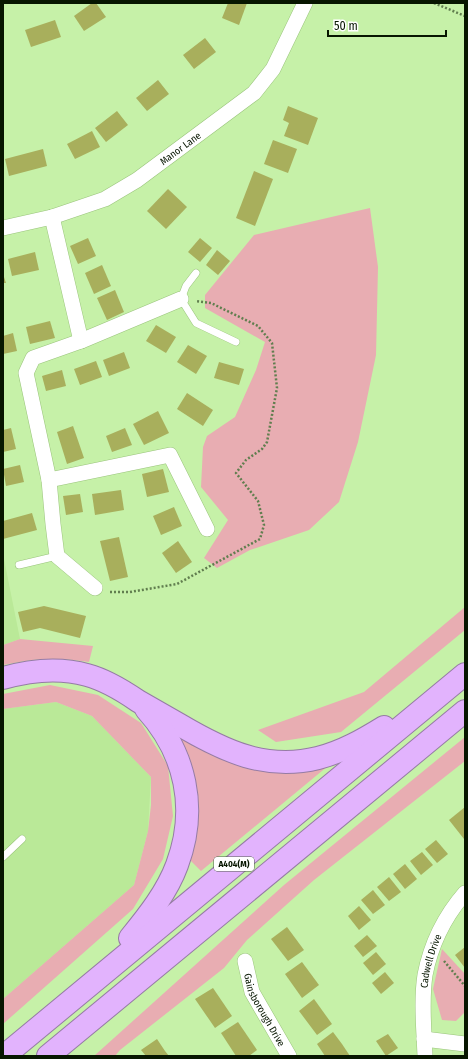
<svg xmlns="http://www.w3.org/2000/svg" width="468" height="1059" font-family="'Fira Sans Condensed',sans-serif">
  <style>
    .built { fill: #bae998 }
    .green { fill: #e8adb2 }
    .building { fill: #a8af5c }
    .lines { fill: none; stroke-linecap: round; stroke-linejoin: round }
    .lane-casing { stroke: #9ac47c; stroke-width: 8 }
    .street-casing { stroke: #9ac47c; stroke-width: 16 }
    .highway-casing { stroke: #957ca4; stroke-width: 24 }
    .path { stroke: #617e4f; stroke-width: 2.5; stroke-dasharray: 2 2; stroke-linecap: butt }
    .lane { stroke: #fff; stroke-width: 7 }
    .street { stroke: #fff; stroke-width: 15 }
    .highway { stroke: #e2b3fd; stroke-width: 22 }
    .labels { text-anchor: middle; stroke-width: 3; stroke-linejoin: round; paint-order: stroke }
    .shield { fill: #fff; stroke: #515c4c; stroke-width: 1 }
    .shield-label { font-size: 9px; font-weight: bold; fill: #071600 }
    .street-label { font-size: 10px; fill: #071600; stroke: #fff }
  </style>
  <rect width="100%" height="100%" fill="#c6f1a8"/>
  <g class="built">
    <polygon points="3,554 20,639 3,645"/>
    <polygon points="56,702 92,716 151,777 148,831 134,885 3,999 3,709"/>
  </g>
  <g class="green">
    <polygon points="370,208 378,267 376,355 358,442 339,502 309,530 250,550 217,568 204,558 228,520 201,487 203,447 207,436 235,417 256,370 265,342 205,308 205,295 254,235"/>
    <polygon points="465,607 465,630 341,732 276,742 258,730 364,692"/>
    <path d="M20,639L93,646L89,662C58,657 34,658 3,665V645Z"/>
    <polygon points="50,685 98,695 141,723 168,766 173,816 163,859 133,909 3,1024 3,999 134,885 148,831 151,805 151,777 92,716 56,702 3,709 3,694"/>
    <polygon points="175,730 205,749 334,761 201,871 190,860 192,856 189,852"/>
    <polygon points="465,737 465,761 314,880 247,940 224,968 120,1050 115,1056 94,1056 284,885"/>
    <polygon points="442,949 465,974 465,1012 456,1021 442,1020 433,989"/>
  </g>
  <g class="building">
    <polygon points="92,3 96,3 106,17 84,31 74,16"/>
    <polygon points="228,3 247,3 239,25 222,18"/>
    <polygon points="55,20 61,37 31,47 25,30"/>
    <polygon points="205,38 216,52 194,69 183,55"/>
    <polygon points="158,80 169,94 147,111 136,98"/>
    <polygon points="288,106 318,118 308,145 284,136 289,123 283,120"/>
    <polygon points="117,111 128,125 106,142 95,128"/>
    <polygon points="92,131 100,147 75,159 67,144"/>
    <polygon points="273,140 297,149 288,173 264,164"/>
    <polygon points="43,149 47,166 9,176 5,159"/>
    <polygon points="254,171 273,179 255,226 236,218"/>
    <polygon points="168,189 187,207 166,229 147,211"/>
    <polygon points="88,238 96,256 78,264 70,246"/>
    <polygon points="200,238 212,248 200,262 188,252"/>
    <polygon points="217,250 230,261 218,275 206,265"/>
    <polygon points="35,252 39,270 12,276 8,259"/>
    <polygon points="102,265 111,286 94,294 85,273"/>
    <polygon points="3,274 6,283 3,283"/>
    <polygon points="115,290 124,312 107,320 97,298"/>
    <polygon points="50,321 55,338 30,344 26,327"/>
    <polygon points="156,325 176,337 166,353 146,341"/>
    <polygon points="13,333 17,351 3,354 3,336"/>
    <polygon points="188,345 207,356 196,374 177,362"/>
    <polygon points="124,352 130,368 109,376 103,360"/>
    <polygon points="96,361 102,377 80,385 74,369"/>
    <polygon points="219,362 244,369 239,385 214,378"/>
    <polygon points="62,370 66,386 46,391 42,376"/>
    <polygon points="187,393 213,410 203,426 177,409"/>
    <polygon points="158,411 169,433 144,445 133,424"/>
    <polygon points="73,426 84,458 67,464 57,432"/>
    <polygon points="11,428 16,449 3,452 3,430"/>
    <polygon points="125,428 132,445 112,452 106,436"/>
    <polygon points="20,465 24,482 6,486 3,469"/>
    <polygon points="163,469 169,492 147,497 142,474"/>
    <polygon points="121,490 124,510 95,515 92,494"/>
    <polygon points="80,494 83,512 66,515 63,496"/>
    <polygon points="174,507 182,526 161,535 153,516"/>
    <polygon points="32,513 37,530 3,539 3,521"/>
    <polygon points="119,537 128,577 110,581 100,541"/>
    <polygon points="178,541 192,562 176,573 162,553"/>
    <polygon points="44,606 86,616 80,638 40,628 23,632 18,612"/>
    <polygon points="465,807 465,838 464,839 449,820"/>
    <polygon points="436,840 448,854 437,863 425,849"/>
    <polygon points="422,852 433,865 421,875 410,861"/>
    <polygon points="405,864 417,879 405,889 393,874"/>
    <polygon points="389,877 401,892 389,901 377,887"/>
    <polygon points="373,890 385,905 373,914 361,900"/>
    <polygon points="359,906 371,920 359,930 348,916"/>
    <polygon points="287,927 304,950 288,961 271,939"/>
    <polygon points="367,935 377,946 363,957 354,946"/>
    <polygon points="465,947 465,968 455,955"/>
    <polygon points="376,952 386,964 373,975 363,963"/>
    <polygon points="302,962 319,985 302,998 285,974"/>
    <polygon points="385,972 394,983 381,994 372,983"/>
    <polygon points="213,988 232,1016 215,1028 195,999"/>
    <polygon points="314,999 332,1024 317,1035 299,1011"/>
    <polygon points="238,1022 257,1050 249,1056 236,1056 221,1033"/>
    <polygon points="333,1032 342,1044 350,1056 325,1056 317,1044"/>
    <polygon points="388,1034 398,1048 386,1056 376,1041"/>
    <polygon points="157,1039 165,1051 169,1056 146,1056 141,1050"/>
  </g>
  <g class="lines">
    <defs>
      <g id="lane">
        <polyline points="196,273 186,286 181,299 196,323 236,342"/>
        <polyline points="19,565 57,556"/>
        <polyline points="3,857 22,839"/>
      </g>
      <g id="street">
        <polyline points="52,217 81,341"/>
        <path id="s1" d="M3,228L52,217L105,199L137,180L254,93L273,69L305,3"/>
        <polyline points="49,480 170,455 207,529"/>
        <polyline points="95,588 57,556 53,524 49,480 26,373 33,358 81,341 181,299"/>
        <path id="s2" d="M245,961L252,992L289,1056"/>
        <polyline points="424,1039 465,1044"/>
        <path id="s3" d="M425,1056C424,1030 421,1001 425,975C431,944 445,916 465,893"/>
      </g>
      <g id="highway">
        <path d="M3,678C31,670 59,667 87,675C106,680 122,690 138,701C152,709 166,717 180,725C224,751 266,771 318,758C342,752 363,740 384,727"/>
        <path d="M130,938C148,916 167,892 177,865C198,809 186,753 146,709"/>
        <polyline points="4,1056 465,674"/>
        <polyline points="48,1056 465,711"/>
      </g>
    </defs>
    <use href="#lane" class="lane-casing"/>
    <use href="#street" class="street-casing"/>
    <use href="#highway" class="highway-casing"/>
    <g class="path">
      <polyline points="434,3 465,16"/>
      <polyline points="110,592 130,592 177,584 260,539 264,525 258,501 236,473 246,460 262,449 267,442 277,388 272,343 258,326 211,303 196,301"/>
      <polyline points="444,961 465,986"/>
    </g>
    <use href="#lane" class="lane"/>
    <use href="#street" class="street"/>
    <use href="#highway" class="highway"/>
  </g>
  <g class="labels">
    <rect class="shield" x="214" y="857" width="40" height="14" rx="3"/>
    <g class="shield-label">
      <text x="234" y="867">A404(M)</text>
    </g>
    <g class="street-label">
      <text dy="4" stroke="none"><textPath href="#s1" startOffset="197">Manor Lane</textPath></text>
      <text dy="4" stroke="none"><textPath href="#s3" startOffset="96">Cadwell Drive</textPath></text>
      <text dy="4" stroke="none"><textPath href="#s2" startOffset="53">Gainsborough Drive</textPath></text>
    </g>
  </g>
  <rect width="468" height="1059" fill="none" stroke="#071600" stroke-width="8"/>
  <path d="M328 30v6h118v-6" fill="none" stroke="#071600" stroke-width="2"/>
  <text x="334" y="30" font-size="12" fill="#071600" stroke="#ffffff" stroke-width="3" paint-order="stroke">50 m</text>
</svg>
